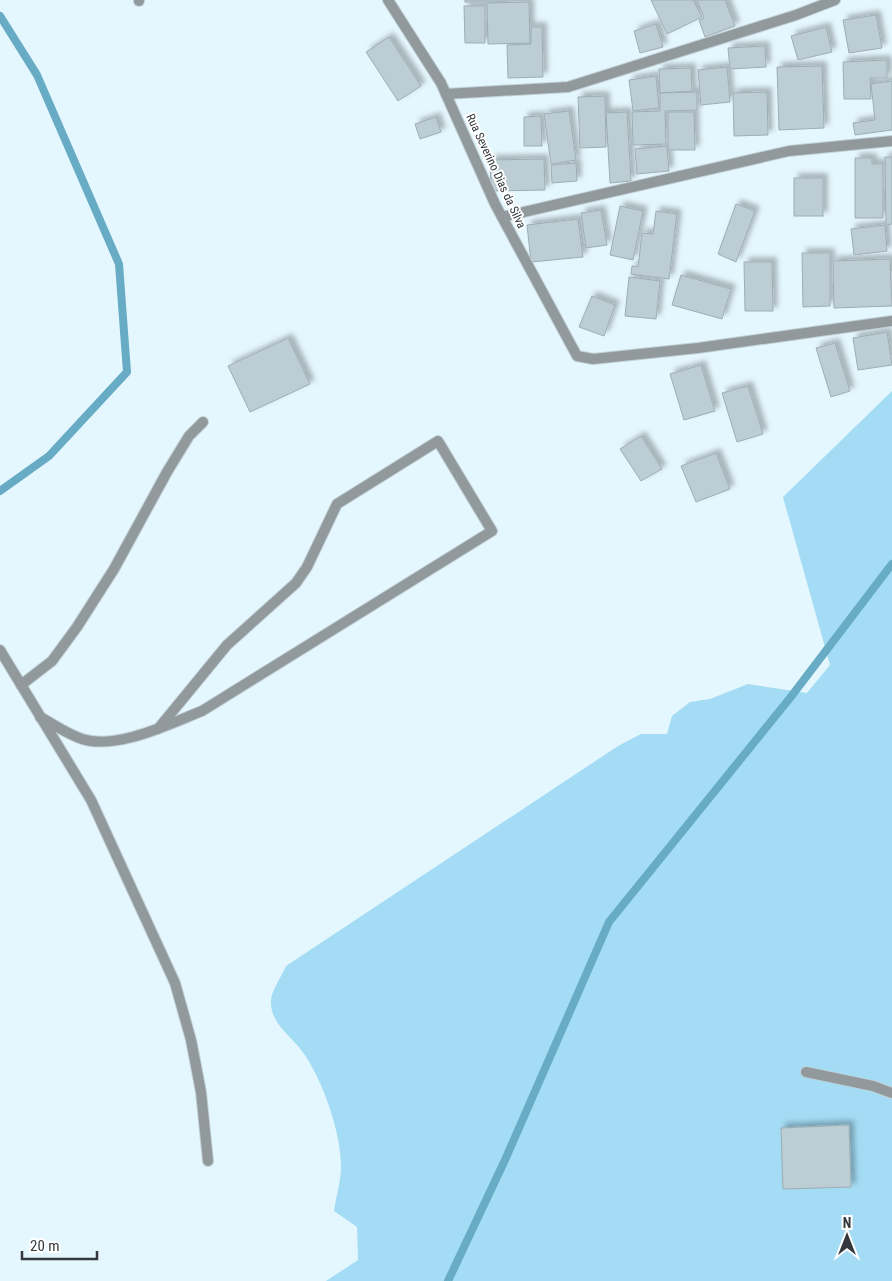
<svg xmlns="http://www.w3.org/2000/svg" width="892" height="1281" font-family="'Roboto Condensed',sans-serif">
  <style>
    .green { fill: #a3dcf4 }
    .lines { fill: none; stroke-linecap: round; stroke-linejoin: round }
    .stream { stroke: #67abc5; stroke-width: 8 }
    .building { fill: #bccdd4; stroke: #9dadb4; filter: url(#shadow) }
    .lane-casing { stroke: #c1d1d7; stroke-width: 12 }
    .street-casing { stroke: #c1d1d7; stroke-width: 12 }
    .lane { stroke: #92999c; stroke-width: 10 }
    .street { stroke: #92999c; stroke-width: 10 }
    .labels { text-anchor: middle; stroke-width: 4; stroke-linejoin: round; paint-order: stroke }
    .street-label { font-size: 12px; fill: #32383b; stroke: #fff }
  </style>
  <defs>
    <filter id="shadow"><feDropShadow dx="4.5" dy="-4.5" stdDeviation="2.5" flood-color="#0004"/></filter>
  </defs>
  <rect width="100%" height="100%" fill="#e5f7fe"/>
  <path class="green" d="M892,391V1281H326L358,1260L357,1227L334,1211C336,1196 341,1181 341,1166C341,1132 322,1078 302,1051C291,1036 270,1023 271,1001C271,991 282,976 286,966L618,746L641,734H667L672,716L690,702L710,699L748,684L807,693L830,665L783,497Z"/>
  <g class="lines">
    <g class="stream">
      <polyline points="0,16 37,75 119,264 127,372 49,456 0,491"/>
      <polyline points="448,1281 505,1160 609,922 790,698 892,564"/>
    </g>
  </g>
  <g class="building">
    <rect x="465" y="0" width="33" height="2"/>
    <polygon points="651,0 693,0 702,17 667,34"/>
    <polygon points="697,0 725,0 735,26 705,37 699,20 704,18"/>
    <polygon points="529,2 530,43 488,44 487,3"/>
    <polygon points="464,6 485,6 485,43 465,43"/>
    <polygon points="876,15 882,48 849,53 843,20"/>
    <polygon points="656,24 663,47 640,53 634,31"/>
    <polygon points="531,27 542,27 543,77 508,78 507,45 531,44"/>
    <polygon points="826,27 832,52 798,60 791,36"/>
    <polygon points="389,37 421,86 398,101 366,52"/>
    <polygon points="765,46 766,67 730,69 728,48"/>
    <polygon points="887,60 887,78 870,78 871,99 844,99 843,62"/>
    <polygon points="822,66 824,128 779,130 777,67"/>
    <polygon points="727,67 730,102 701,105 698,70"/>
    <polygon points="691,68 692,91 660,93 659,69"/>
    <polygon points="656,76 659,108 633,111 629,80"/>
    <polygon points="892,81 892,130 855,135 853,123 875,120 871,84"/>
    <polygon points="697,92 697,110 665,111 666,144 633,145 632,112 660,111 660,93"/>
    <polygon points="767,92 768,135 734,136 733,93"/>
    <polygon points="605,96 606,147 580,148 578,97"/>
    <polygon points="569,111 576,160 551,164 544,114"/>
    <polygon points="627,112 631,181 610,183 606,113"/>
    <polygon points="668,112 694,112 695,150 668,150"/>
    <polygon points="541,116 542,146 524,146 524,117"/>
    <polygon points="436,117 441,132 420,139 415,124"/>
    <polygon points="667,146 669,171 637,174 635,149"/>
    <polygon points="885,157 892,157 892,224 886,225"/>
    <polygon points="855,158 872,158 872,164 883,164 883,218 855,218"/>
    <polygon points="544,159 545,190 491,191 490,160"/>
    <polygon points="576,163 577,181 552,183 551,165"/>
    <rect x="794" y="178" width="29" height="38"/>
    <polygon points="736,204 755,211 736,262 718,254"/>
    <polygon points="620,206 643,211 633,260 610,255"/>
    <polygon points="601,210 607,245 586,248 581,213"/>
    <polygon points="656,211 677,214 669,279 631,274 632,266 638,267 642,233 653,234"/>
    <polygon points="578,219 583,257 531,262 527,225"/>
    <polygon points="885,225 887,251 854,255 851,229"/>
    <polygon points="802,253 830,253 830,306 803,307"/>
    <polygon points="890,259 892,306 834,308 833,261"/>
    <polygon points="744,262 772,262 773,311 745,311"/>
    <polygon points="681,275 731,289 722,319 672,305"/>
    <polygon points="629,277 660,281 656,319 625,316"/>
    <polygon points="592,296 615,305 604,336 579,327"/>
    <polygon points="887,332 892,365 858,370 853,338"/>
    <polygon points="288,338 310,384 250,412 228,366"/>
    <polygon points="835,343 850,391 831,397 816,348"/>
    <polygon points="701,365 715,411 684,420 670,374"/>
    <polygon points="748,386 763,434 737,442 722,393"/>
    <polygon points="641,436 662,469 641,481 620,449"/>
    <polygon points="716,453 730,489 696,502 681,466"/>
    <polygon points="849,1125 851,1187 783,1189 781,1128"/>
  </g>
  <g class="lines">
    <defs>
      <g id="lane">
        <polyline points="21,685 52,661 77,627 114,569 167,472 189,436 203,422"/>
        <path d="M40,717C53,724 67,734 82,739C117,750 169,724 202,711L492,531L438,441L337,504L307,567L296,583L227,645L158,729"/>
        <polyline points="806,1072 873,1086 892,1093"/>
      </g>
      <g id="street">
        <polyline points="388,0 441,83 495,204 577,356 593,359 698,348 892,321"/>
        <polyline points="139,1 139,0"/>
        <polyline points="446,94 568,87 796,15 835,0"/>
        <polyline points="502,217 789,151 892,141"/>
        <polyline points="0,650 91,800 175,983 191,1040 201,1092 208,1161"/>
      </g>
    </defs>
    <use href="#lane" class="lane-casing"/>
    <use href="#street" class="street-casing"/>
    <use href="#lane" class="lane"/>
    <use href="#street" class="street"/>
  </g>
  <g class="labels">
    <g class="street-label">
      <text transform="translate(496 171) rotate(65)" y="4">Rua Severino Dias da Silva</text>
    </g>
  </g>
  <g transform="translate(847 1236)" stroke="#ffffff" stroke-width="4" paint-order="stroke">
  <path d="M0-4L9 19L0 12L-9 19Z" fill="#32383b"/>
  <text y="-8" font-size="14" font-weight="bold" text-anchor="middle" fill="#32383b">N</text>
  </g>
  <path d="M22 1251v8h75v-8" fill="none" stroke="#32383b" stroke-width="2.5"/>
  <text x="30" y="1251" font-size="15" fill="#32383b" stroke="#ffffff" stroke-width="4" paint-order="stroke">20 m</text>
</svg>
